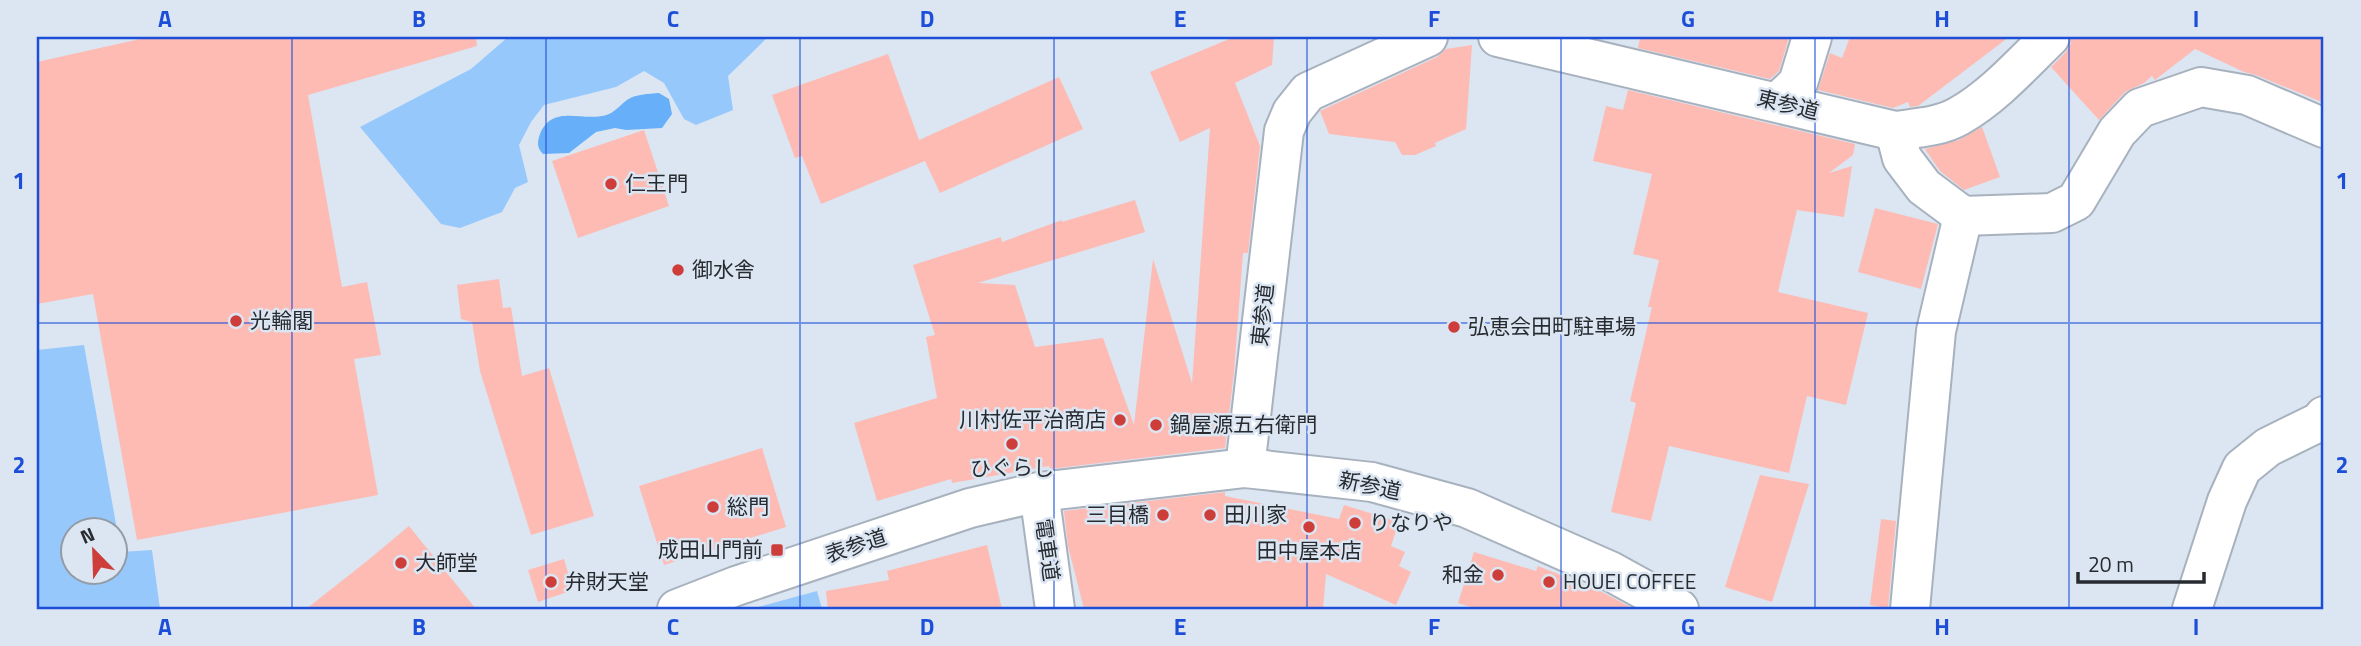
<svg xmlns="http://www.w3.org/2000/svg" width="2361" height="646" font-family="'Titillium Web','Noto Sans JP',sans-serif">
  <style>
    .green { fill: #96c8fc; fill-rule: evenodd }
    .water { fill: #68aff9 }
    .building { fill: #fdbbb4 }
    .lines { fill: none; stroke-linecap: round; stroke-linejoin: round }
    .minor-casing { stroke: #a8b2be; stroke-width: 42 }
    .minor { stroke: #fff; stroke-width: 38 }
    .grid { fill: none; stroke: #1d4ed8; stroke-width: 2; stroke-opacity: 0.55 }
    .poi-dot { fill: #cd3e3a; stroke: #dbe6f2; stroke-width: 2.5 }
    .labels { text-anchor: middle; stroke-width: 5; stroke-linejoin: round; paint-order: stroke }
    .street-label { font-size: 21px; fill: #272b30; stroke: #dbe6f2 }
    .poi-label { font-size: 21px; fill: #272b30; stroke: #dbe6f2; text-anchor: start }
    .neatline { fill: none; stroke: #1d4ed8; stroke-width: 2.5 }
    .grid-label { font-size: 23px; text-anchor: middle; font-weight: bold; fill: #1d4ed8 }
  </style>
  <rect width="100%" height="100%" fill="#dbe6f2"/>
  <g class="green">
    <polygon points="508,37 768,37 728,76 733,110 696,125 684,119 664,83 644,71 616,87 544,105 531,122 519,145 528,182 515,188 502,212 460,228 441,224 360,127 471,69"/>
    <path d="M84,345L121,552L152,550L160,609H37V350ZM74,530H116V572H74Z"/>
    <polygon points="817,591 822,609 751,609"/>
  </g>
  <path class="water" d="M659,93L669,99L672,114L662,128L626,130L615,128L596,132L569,153L543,154C537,148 537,142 540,134C553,102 585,124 609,114C616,111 621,104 627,100C635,94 649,94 659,93Z"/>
  <g class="building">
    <polygon points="149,37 476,37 477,46 308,95 342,287 367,282 381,355 354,359 378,495 137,540 93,294 37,304 37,62"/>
    <polygon points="1234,37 1274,37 1272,65 1235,83 1260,146 1248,253 1243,253 1234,372 1225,448 1050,469 1049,466 952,483 951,479 877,501 854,423 937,398 926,337 935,335 913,265 1001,237 1002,242 1062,220 1062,222 1135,200 1145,232 978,283 1015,285 1035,347 1103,338 1134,425 1153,259 1192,383 1210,128 1180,142 1150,72"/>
    <polygon points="1640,37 1789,37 1779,71 1770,79 1638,48"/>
    <polygon points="1850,37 2009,37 1918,106 1910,107 1908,102 1893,108 1818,90 1830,53 1842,58"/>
    <polygon points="2071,37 2324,37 2324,103 2256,75 2244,72 2195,49 2155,80 2152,76 2144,83 2125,92 2099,120 2051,67 2066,52 2071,43"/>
    <polygon points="1472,45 1466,129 1435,143 1436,146 1415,155 1402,155 1395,142 1329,134 1320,111 1322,110 1437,57 1446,49"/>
    <polygon points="888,54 919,140 1059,77 1083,129 940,193 925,161 821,204 802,156 795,158 772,95"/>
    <polygon points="1628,90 1855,144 1853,155 1829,173 1852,166 1844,217 1797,210 1778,292 1868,313 1846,405 1807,396 1789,473 1669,446 1651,521 1611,512 1636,403 1630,401 1652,307 1648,307 1659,260 1633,254 1652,174 1593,161 1606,106 1623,110"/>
    <polygon points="1982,127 2000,177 1964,190 1940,171 1925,149 1959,140"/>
    <polygon points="644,130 669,206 578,238 552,161"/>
    <polygon points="1875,208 1938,224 1921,289 1858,272"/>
    <polygon points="499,279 503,308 511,307 522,376 549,368 594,516 531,535 480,371 472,322 461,319 457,285"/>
    <polygon points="762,448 786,527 664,565 639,486"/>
    <polygon points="1760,475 1809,484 1772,602 1725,587"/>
    <polygon points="1225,492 1225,496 1339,519 1344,505 1399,522 1391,546 1405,552 1399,566 1411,572 1396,605 1326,574 1323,609 1084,609 1068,546 1064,511"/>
    <polygon points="1881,519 1896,521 1888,608 1870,605"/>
    <polygon points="409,526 476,609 306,609 367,561"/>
    <polygon points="987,545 1002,609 828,609 826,591 889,580 887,571"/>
    <polygon points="1474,552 1536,571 1538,566 1600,591 1634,609 1477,609 1458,603"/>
    <polygon points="564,559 573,590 538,602 528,570"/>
  </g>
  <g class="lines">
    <defs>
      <g id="minor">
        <path d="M1498,37L1895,131C1916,128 1940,127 1959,116C1994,96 2022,64 2050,37"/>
        <polyline points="1778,102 1798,83 1812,37"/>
        <polyline points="1895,131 1902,158 1924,187 1963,216 2052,213 2076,201 2117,132 2140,108 2201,87 2247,95 2324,128"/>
        <polyline points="1245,468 1284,131 1292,112 1308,92 1428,37"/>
        <polyline points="1039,492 1055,609"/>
        <polyline points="677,609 736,586 970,508 1039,492 1245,468 1372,482 1467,508 1610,571 1679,609"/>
        <polyline points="1910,609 1936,331 1963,216"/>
        <polyline points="2192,609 2227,501 2242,468 2268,447 2321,421 2324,416"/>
      </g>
    </defs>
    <use href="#minor" class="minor-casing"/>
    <use href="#minor" class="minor"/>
  </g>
  <path class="grid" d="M292,37V609M546,37V609M800,37V609M1054,37V609M1307,37V609M1561,37V609M1815,37V609M2069,37V609M37,323H2324"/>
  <g class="poi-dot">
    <circle cx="611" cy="184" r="7"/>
    <circle cx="678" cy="270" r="7"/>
    <circle cx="236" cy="321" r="7"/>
    <circle cx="1454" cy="327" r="7"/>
    <circle cx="1120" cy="420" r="7"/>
    <circle cx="1156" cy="425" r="7"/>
    <circle cx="1012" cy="444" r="7"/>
    <circle cx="713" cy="507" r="7"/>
    <circle cx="1163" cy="515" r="7"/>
    <circle cx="1210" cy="515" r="7"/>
    <circle cx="1355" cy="523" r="7"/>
    <circle cx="1309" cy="527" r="7"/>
    <rect x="770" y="543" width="14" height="14" rx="3.5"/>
    <circle cx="401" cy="563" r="7"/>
    <circle cx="1498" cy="575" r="7"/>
    <circle cx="551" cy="582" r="7"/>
    <circle cx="1549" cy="582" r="7"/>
  </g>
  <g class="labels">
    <g class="street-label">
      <text transform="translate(1788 105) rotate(14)" y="7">東参道</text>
      <text transform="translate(1263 315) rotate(-84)" y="7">東参道</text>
      <text transform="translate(1370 486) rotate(12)" y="7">新参道</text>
      <text transform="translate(856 546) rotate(-18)" y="7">表参道</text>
      <text transform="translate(1047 550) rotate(82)" y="7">電車道</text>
    </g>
    <g class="poi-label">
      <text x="625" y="191">仁王門</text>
      <text x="692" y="277">御水舎</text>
      <text x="250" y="328">光輪閣</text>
      <text x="1468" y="334">弘恵会田町駐車場</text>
      <text x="1106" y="427" text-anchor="end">川村佐平治商店</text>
      <text x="1170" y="432">鍋屋源五右衛門</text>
      <text x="1012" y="475" text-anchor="middle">ひぐらし</text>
      <text x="727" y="514">総門</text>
      <text x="1149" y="522" text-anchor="end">三目橋</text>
      <text x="1224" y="522">田川家</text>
      <text x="1369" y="530">りなりや</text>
      <text x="763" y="557" text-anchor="end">成田山門前</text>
      <text x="1309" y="558" text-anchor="middle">田中屋本店</text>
      <text x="415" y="570">大師堂</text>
      <text x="1484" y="582" text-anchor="end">和金</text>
      <text x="565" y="589">弁財天堂</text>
      <text x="1563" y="589">HOUEI COFFEE</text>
    </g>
  </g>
  <rect width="2361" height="646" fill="none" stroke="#dbe6f2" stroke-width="77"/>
  <g transform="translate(94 551) rotate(337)"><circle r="33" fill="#dbe6f2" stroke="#939ba4" stroke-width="2"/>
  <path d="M0-5L12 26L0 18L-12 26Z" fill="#cd3e3a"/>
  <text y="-10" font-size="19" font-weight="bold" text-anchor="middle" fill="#272b30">N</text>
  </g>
  <path d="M2078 572v10h126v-10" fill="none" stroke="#272b30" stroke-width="3.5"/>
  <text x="2088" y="572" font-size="21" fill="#272b30" stroke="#dbe6f2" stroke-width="5" paint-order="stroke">20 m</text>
  <rect x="38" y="38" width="2284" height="570" class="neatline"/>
  <g class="grid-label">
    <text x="165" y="27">A</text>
    <text x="419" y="27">B</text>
    <text x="673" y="27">C</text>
    <text x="927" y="27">D</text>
    <text x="1180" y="27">E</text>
    <text x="1434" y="27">F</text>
    <text x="1688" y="27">G</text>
    <text x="1942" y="27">H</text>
    <text x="2196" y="27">I</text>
    <text x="19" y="189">1</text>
    <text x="2342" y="189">1</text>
    <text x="19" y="473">2</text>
    <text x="2342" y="473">2</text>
    <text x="165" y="635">A</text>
    <text x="419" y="635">B</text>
    <text x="673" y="635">C</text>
    <text x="927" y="635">D</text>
    <text x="1180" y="635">E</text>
    <text x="1434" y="635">F</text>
    <text x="1688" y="635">G</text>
    <text x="1942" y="635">H</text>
    <text x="2196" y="635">I</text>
  </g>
</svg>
